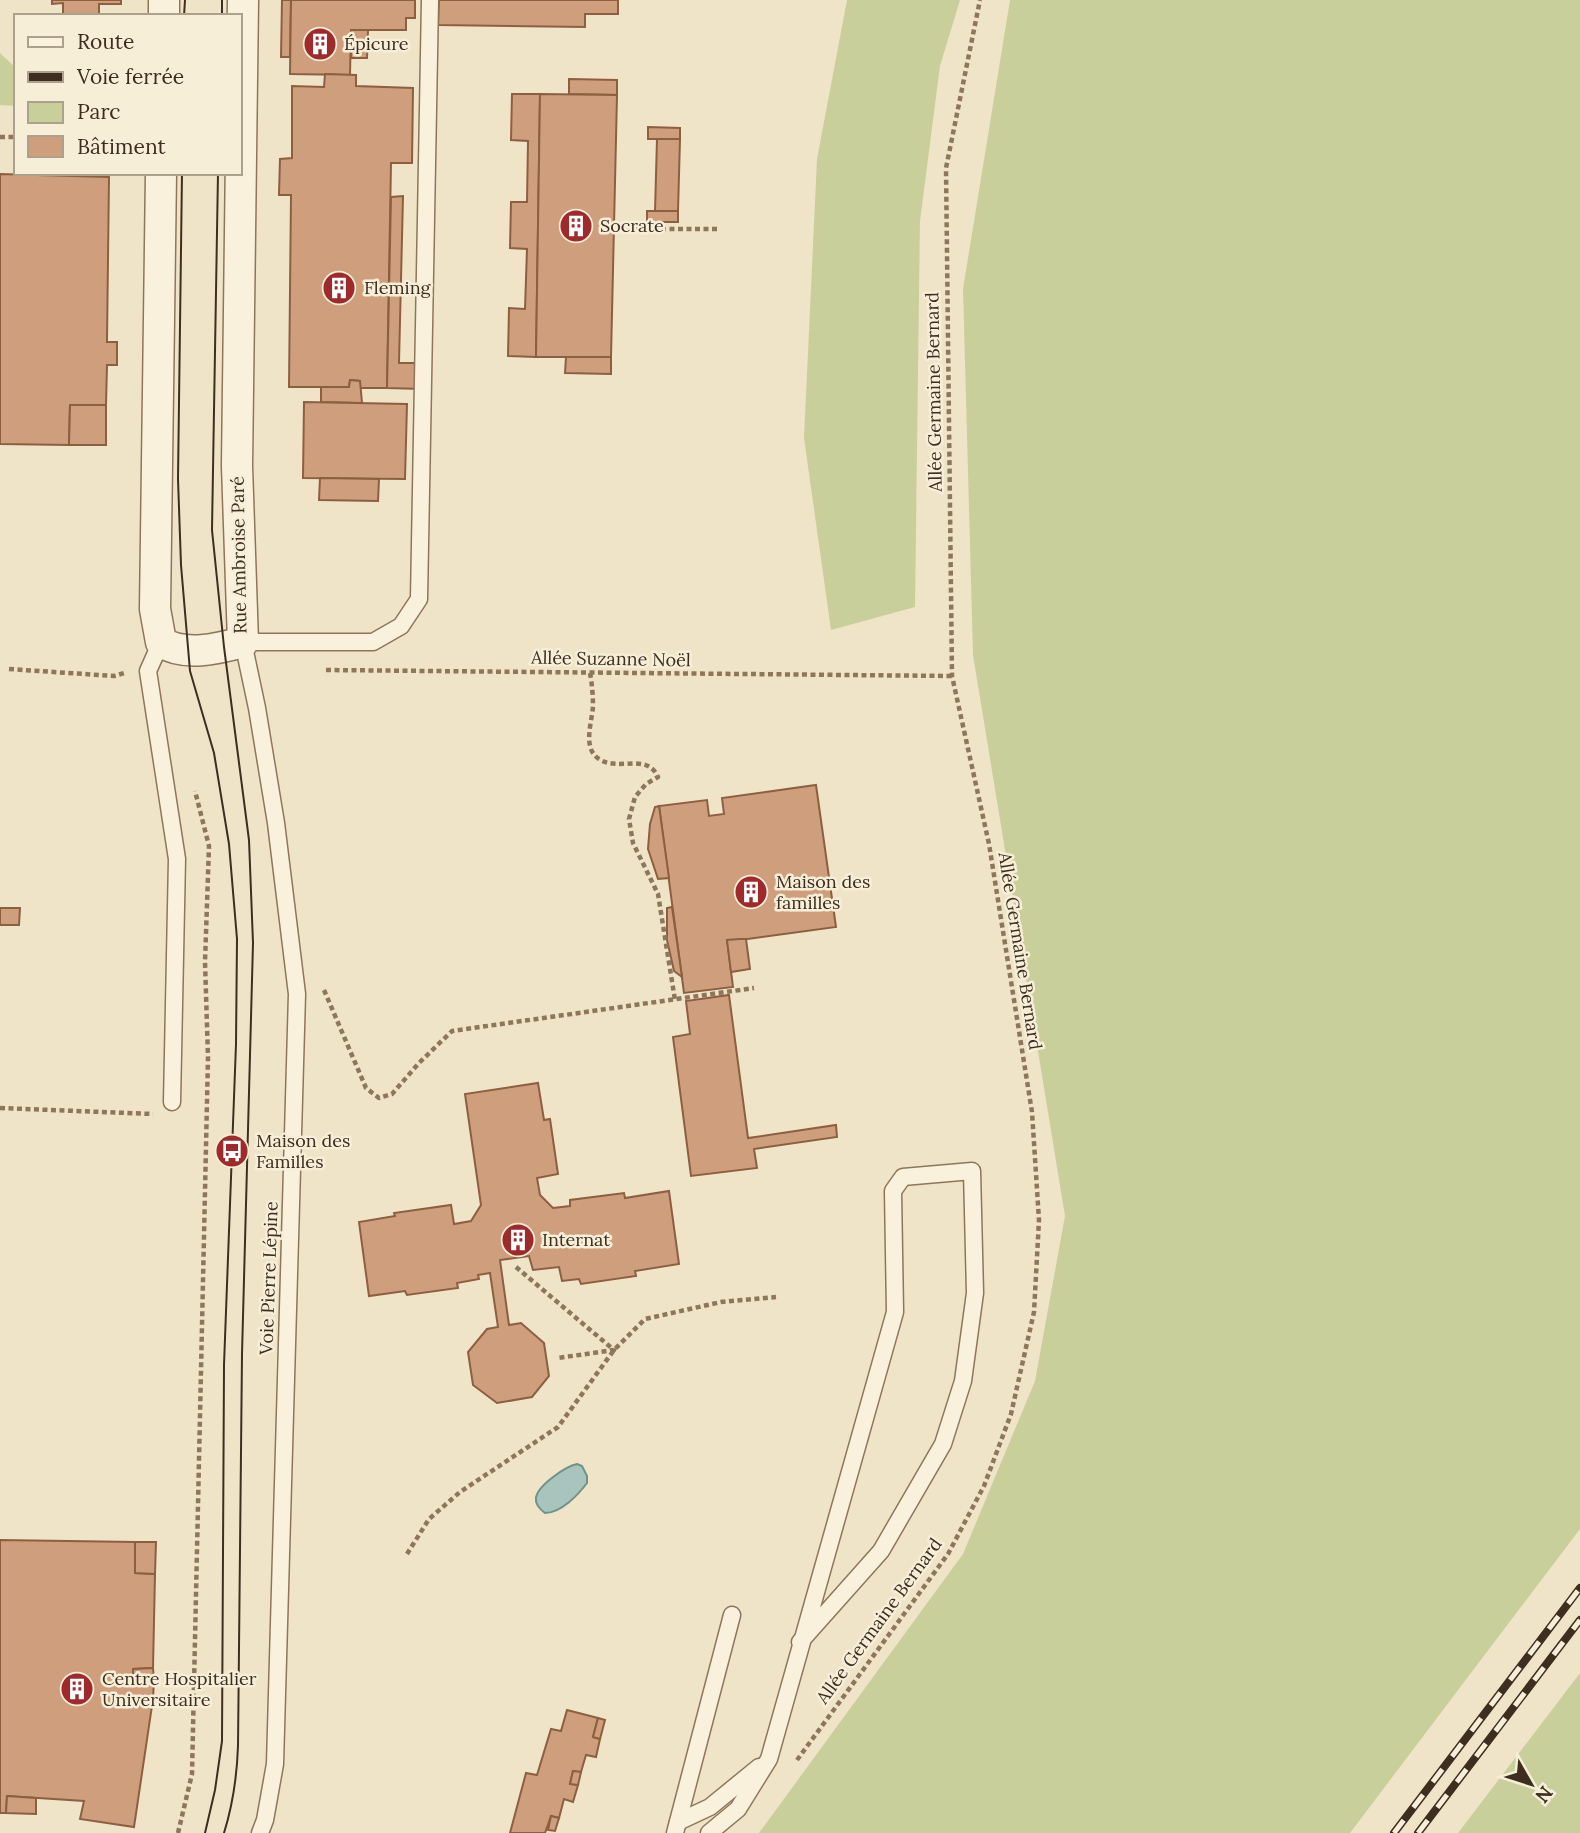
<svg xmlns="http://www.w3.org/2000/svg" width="1580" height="1833" font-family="Lora,serif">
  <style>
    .green { fill: #c9cf9b }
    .water { fill: #a9c4bc; stroke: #6f938a; stroke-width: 2 }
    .building { fill: #cf9f7d; stroke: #8d5f41; stroke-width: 2 }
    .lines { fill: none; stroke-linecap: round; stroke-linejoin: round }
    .lane-casing { stroke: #8d765c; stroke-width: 19 }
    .street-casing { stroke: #8d765c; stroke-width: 33 }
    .path { stroke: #8d765c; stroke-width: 4.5; stroke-dasharray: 5 3.5; stroke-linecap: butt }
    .lane { stroke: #faf1dc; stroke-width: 16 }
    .street { stroke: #faf1dc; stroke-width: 30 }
    .tram { stroke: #3d2e20; stroke-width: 2 }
    .rail-casing { stroke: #3d2e20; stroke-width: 8 }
    .rail { stroke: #f7eed8; stroke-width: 5; stroke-dasharray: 16; stroke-linecap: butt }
    .labels { text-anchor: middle; stroke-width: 5; stroke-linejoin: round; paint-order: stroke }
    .poi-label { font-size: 18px; fill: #3d2e20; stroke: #f7eed8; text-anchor: start }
    .street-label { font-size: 18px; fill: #3d2e20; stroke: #f7eed8 }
  </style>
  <rect width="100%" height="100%" fill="#f0e4c8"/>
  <g class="green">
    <polygon points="847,0 960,0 940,66 920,221 915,607 831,630 804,438 817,159"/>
    <polygon points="1010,0 1580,0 1580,1529 1350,1833 759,1833 963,1554 1035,1381 1065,1216 973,655 963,289"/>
    <polygon points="0,53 16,68 16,106 0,105"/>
    <polygon points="1580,1673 1580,1833 1458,1833"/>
  </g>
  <path class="water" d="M577,1464L582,1466L587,1476V1483C578,1495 561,1513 545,1513C541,1510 535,1504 536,1498C537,1486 566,1466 577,1464Z"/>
  <g class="building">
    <polygon points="52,0 121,0 121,4 99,4 99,16 63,16 63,3 52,4"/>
    <polygon points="282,0 291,0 290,57 281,57"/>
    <polygon points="291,0 415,0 415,18 406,18 406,30 351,30 350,75 290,74"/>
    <polygon points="439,0 618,0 618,14 585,14 585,27 438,25"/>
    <polygon points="351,30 368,30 367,58 351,58"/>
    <polygon points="325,74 356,75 356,86 413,88 412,163 391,163 387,388 360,388 360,381 350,380 349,387 289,387 291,195 279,195 280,159 292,158 292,86 324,87"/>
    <polygon points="569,79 617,80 617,95 569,94"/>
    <polygon points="512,94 540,94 536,357 508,356 509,308 525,309 527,249 510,248 511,202 527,202 528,141 511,140"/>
    <polygon points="540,94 617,95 611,357 536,357"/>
    <polygon points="648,127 680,128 680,139 648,139"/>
    <polygon points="657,139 680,139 678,211 655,212"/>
    <polygon points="0,174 109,177 107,342 117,342 117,365 107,365 106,405 70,405 69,445 0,444"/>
    <polygon points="403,196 399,363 422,363 422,389 387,388 391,197"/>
    <rect x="647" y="211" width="31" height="11"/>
    <polygon points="566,357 611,357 611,374 565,373"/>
    <polygon points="350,380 360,381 362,403 321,402 321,387 349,387"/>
    <polygon points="304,402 407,404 405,479 303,478"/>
    <polygon points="70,405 106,405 106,445 69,445"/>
    <polygon points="320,478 379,479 378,501 319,500"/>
    <polygon points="816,785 836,927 740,940 727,940 733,987 684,993 659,806 707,800 709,816 724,814 722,798"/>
    <polygon points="659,806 669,878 658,879 648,849 650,824 655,807"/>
    <polygon points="672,907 682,977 674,971 667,940 667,908"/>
    <polygon points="0,908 20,908 19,925 0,925"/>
    <polygon points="740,939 746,939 750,969 731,972 727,940"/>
    <polygon points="729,995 748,1138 836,1125 837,1137 754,1149 757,1168 691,1176 673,1037 690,1034 686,1001"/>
    <polygon points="538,1083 544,1120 550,1119 558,1174 537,1178 540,1195 553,1208 570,1206 570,1200 624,1193 625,1198 669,1191 679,1264 635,1271 636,1276 581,1284 579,1279 562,1281 559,1267 533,1270 529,1256 500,1260 509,1325 521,1323 544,1343 549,1376 532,1397 497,1403 473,1385 468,1352 487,1329 498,1327 490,1273 478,1275 479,1279 457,1283 458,1288 407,1295 405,1291 369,1296 359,1222 395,1216 394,1213 451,1205 454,1224 471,1221 481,1205 465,1094"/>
    <polygon points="0,1540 135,1542 135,1573 155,1574 153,1668 133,1669 133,1678 154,1679 153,1699 134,1827 80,1819 84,1801 7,1796 6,1813 0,1813"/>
    <polygon points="135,1542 156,1542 155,1574 135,1573"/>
    <polygon points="153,1668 154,1679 133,1678 133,1669"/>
    <polygon points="567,1710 598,1718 593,1737 600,1739 596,1757 586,1755 581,1772 573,1771 570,1784 578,1785 573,1802 564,1799 559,1818 551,1816 545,1833 510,1833 526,1773 537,1775 551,1729 561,1731"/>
    <polygon points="598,1718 605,1720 600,1739 593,1737"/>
    <polygon points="573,1771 581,1772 578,1785 570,1784"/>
    <polygon points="7,1796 36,1798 36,1814 6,1813"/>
    <polygon points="551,1816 559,1818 555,1831 548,1830"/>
  </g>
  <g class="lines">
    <defs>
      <g id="lane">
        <polyline points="161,642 148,671 177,859 172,1102"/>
        <polyline points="678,1822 710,1807 759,1767"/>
        <polyline points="260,1833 265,1820 275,1764 297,994 276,823 257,708 243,642 373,642 401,626 419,599 430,0"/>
        <polyline points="675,1833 732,1615"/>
        <polyline points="709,1833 738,1809 769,1759 895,1312 893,1191 903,1177 972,1171 975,1293 963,1381 943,1444 881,1551 800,1642"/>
      </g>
      <g id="street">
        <polyline points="164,16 164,0"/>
        <path d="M161,173L155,609L161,642C185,657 217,649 243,642L237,466L243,0"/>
      </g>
    </defs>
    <use href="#lane" class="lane-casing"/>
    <use href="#street" class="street-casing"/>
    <g class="path">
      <polyline points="0,137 16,137"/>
      <polyline points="627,229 719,229"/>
      <polyline points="9,669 114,676 124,673"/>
      <polyline points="326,670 952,676"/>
      <path d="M590,673C592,684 593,695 593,706C592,723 582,748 599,759C618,772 647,752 658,777L646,784L635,797L629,819L633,843L658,894L675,1000"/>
      <polyline points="324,990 366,1088 379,1098 392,1094 419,1063 452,1031 754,988"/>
      <polyline points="0,1108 153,1114"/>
      <polyline points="516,1267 614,1350 558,1358"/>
      <polyline points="407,1554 429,1519 460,1492 558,1427 614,1350 645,1319 721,1302 776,1297"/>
      <polyline points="797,1760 948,1554 984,1486 1011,1414 1034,1312 1039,1220 1032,1112 989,844 952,676 946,168 980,0"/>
      <polyline points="178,1833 192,1774 208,1057 205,962 209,846 195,791"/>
    </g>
    <use href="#lane" class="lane"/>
    <use href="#street" class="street"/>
    <g class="tram">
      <polyline points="184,16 185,0"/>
      <polyline points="222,16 222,0"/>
      <polyline points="182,173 178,479 181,565 190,671 214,753 229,844 237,939 236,1044 224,1365 222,1741 215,1790 205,1833"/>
      <path d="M218,173L212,530L224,647L249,840L253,943L242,1354L238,1746C237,1776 233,1804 224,1833"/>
    </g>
    <defs>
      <g id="rail">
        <polyline points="1394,1833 1580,1588"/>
        <polyline points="1418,1833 1580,1620"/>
      </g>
    </defs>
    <use href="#rail" class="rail-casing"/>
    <use href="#rail" class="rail"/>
  </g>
  <defs>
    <symbol id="building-disc" viewBox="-11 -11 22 22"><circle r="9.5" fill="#9e2a2b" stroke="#f7eed8"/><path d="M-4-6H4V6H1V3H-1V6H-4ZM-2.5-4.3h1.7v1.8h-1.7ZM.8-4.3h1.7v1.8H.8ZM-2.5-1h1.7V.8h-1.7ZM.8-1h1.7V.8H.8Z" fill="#fff"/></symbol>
    <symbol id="bus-disc" viewBox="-11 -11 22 22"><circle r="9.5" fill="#9e2a2b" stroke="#f7eed8"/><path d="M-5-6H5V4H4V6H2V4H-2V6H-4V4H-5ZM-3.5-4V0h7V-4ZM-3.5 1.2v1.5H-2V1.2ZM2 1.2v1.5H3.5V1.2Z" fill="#fff"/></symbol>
  </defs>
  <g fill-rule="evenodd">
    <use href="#building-disc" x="301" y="25" width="38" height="38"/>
    <use href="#building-disc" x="557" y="207" width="38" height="38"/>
    <use href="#building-disc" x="320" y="269" width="38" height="38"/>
    <use href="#building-disc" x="732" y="873" width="38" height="38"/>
    <use href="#bus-disc" x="213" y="1132" width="38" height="38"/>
    <use href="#building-disc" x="499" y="1221" width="38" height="38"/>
    <use href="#building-disc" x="58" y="1670" width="38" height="38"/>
  </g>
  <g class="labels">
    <g class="poi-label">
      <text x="344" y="50">Épicure</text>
      <text x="600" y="232">Socrate</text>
      <text x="364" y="294">Fleming</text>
      <text x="776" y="888">Maison des<tspan x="776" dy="21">familles</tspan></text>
      <text x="256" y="1147">Maison des<tspan x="256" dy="21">Familles</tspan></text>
      <text x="542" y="1246">Internat</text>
      <text x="102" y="1685">Centre Hospitalier<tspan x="102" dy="21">Universitaire</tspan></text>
    </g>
    <g class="street-label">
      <text transform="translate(934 392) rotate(-91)" y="6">Allée Germaine Bernard</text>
      <text transform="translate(239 555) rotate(-91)" y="6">Rue Ambroise Paré</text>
      <text transform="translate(611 659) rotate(1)" y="6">Allée Suzanne Noël</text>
      <text transform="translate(1020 951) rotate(81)" y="6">Allée Germaine Bernard</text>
      <text transform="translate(269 1278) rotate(-88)" y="6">Voie Pierre Lépine</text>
      <text transform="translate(879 1621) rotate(-54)" y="6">Allée Germaine Bernard</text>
    </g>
  </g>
  <rect x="14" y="14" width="228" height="161" fill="#f7eed8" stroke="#ada18e" stroke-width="2"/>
  <rect x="28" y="37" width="35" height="10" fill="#faf1dc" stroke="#ada18e" stroke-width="2"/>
  <text x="77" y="49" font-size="21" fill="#3d2e20">Route</text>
  <rect x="28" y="72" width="35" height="10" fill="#3d2e20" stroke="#ada18e" stroke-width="2"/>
  <text x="77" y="84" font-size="21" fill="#3d2e20">Voie ferrée</text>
  <rect x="28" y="102" width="35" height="21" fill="#c9cf9b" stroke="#ada18e" stroke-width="2"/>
  <text x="77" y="119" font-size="21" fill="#3d2e20">Parc</text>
  <rect x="28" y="136" width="35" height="21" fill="#cf9f7d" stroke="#ada18e" stroke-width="2"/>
  <text x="77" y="154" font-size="21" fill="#3d2e20">Bâtiment</text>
  <g transform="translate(1531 1784) rotate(129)" stroke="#f7eed8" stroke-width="5" paint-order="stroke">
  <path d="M0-5L12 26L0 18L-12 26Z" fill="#3d2e20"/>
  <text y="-10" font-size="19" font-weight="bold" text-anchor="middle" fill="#3d2e20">N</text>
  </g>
</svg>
